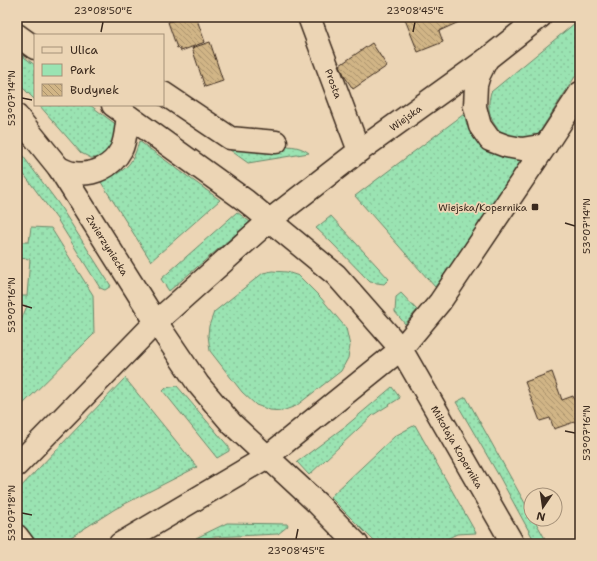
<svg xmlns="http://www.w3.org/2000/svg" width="597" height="561" font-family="'Shantell Sans',sans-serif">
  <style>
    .green { fill: url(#green-dots); stroke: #6a8668 }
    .building { fill: url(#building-back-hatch); stroke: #3b2a1e }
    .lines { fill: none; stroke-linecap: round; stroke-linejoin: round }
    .minor-casing { stroke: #3b2a1e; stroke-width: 25 }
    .secondary-casing { stroke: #3b2a1e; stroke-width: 25 }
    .minor { stroke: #ecd5b5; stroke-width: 22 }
    .secondary { stroke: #ecd5b5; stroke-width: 22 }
    .ticks { fill: none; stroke: #3b2a1e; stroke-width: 1.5 }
    .poi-dot { fill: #3b2a1e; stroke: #ecd5b5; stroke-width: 1.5 }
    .labels { text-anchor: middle; stroke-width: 3.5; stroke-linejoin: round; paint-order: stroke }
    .street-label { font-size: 10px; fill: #3b2a1e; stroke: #ecd5b5 }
    .poi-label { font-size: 10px; fill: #3b2a1e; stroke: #ecd5b5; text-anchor: end }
    .neatline { fill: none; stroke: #3b2a1e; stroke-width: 1.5 }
    .ticks-label { font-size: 10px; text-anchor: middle; fill: #3b2a1e }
  </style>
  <defs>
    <pattern id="green-dots" width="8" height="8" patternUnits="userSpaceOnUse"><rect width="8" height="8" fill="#9ae3b2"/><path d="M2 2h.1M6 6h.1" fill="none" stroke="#86c399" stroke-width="1.8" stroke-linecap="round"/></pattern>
    <pattern id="building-back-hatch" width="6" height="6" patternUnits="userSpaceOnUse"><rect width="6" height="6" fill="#d1b586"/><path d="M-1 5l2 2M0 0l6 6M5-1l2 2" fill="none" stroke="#ab936d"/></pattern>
  </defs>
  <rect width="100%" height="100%" fill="#ecd5b5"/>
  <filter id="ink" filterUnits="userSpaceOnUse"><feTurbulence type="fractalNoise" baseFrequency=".025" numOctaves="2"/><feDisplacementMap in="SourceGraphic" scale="8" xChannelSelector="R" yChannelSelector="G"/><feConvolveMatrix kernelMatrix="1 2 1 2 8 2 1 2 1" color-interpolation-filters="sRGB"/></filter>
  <g filter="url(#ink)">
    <g class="green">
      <path d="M580,17V69L537,136C520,142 503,139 493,122C491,117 488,110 489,104C489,100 490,96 491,92L575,23Z"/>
      <polygon points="17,52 35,65 35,100 17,82"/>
      <polygon points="39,105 90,105 118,126 119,134 103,158 91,158 81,153"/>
      <polygon points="468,111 501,156 522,160 455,260 435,287 355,196"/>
      <path d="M139,141L220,200L151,261L99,179C124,174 133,165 139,141Z"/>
      <path d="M275,146C287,146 299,145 309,153L248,163L230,150L274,152Z"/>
      <polygon points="17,148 58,203 111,286 105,290 100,288 57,219 17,165"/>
      <polygon points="237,212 250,222 169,291 161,279"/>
      <polygon points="331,216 389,279 384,284 370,282 331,242 316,228"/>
      <polygon points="31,227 51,228 93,295 94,334 17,410 17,330 27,306 17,302 17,296 27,296 30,259 17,258 17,243 18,242 29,242"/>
      <polygon points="272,271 287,272 299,276 321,298 346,328 350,346 348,358 341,371 296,406 282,411 270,410 256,405 242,392 210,351 208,335 209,326 214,312 263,273"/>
      <polygon points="401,293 417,310 405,324 395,312 396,297"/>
      <polygon points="125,378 197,467 115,509 60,544 31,544 17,526 17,491"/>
      <polygon points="177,386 229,447 229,451 217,458 163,391 166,388"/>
      <polygon points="392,387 400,398 373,415 309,475 297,462 347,425"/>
      <polygon points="466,397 531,514 531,519 534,519 548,544 536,544 499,476 456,402"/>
      <polygon points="415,425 476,533 457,534 436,544 377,544 330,497 395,436"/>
      <polygon points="227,523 287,524 288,526 278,534 196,538"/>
    </g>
    <g class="building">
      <polygon points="183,17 196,17 205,42 181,51 179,47 177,48 168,22"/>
      <polygon points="404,17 470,17 439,31 443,42 418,52"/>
      <polygon points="210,42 223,81 205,87 192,48"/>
      <polygon points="372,43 387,66 353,89 345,77 340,65"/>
      <polygon points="552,372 562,400 573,396 580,414 580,420 554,429 550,418 540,421 525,382"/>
    </g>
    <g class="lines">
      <defs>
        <g id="minor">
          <path id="s1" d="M309,17L359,151"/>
          <polyline points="163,93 230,138 276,142"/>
        </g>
        <g id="secondary">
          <polyline points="17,35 35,48"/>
          <polyline points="487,59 479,75 476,85 475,107 480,126 490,140 506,146 522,149 546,145"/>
          <path id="s2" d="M113,105L246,201L336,275L401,349L513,544"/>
          <path id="s3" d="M17,116L59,168L156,322L198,384L232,424L317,503L357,544"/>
          <path d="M59,168C64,170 69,173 74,173C93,176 112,167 121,150C126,140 126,127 128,116"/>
          <path id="s4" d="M17,465L156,322L270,220L359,151L487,59L540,17"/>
          <polyline points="17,536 23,544"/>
          <polyline points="120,544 267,457 401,349 440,302 546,145 580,93"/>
        </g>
      </defs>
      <use href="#minor" class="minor-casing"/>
      <use href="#secondary" class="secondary-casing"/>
      <use href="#minor" class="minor"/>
      <use href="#secondary" class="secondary"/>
    </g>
  </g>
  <path class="ticks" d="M101,32L103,22M413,32L415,22M22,98L32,100M565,223L575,226M22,305L32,308M565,431L575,433M22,513L32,515M296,539L298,529"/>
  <rect class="poi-dot" x="531" y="203" width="8" height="8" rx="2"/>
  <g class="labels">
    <g class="street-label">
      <text dy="4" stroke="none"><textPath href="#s1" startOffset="71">Prosta</textPath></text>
      <text dy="4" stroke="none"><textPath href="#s4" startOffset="522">Wiejska</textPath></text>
      <text dy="4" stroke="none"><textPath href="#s3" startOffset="158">Zwierzyniecka</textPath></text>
      <text dy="4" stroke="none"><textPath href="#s2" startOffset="492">Mikołaja Kopernika</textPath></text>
    </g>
    <g class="poi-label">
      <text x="527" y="211">Wiejska/Kopernika</text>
    </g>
  </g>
  <rect width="597" height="561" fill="none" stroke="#ecd5b5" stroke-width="44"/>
  <rect x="34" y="34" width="130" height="72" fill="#ecd5b5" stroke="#a59179"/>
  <rect x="42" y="47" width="20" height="6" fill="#ecd5b5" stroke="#a59179"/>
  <text x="70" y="54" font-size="12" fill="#3b2a1e">Ulica</text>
  <rect x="42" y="64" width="20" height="12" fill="#9ae3b2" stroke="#a59179"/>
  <text x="70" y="74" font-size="12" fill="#3b2a1e">Park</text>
  <rect x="42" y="84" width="20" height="12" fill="url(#building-back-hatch)" stroke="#a59179"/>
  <text x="70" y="94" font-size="12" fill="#3b2a1e">Budynek</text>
  <g transform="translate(543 507) rotate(193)"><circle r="19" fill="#ecd5b5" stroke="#a59179"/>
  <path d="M0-3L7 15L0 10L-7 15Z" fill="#3b2a1e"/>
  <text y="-6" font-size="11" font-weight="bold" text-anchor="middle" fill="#3b2a1e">N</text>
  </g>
  <rect x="22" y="22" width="553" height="517" class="neatline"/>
  <g class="ticks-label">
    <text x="103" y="14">23°08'50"E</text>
    <text x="415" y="14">23°08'45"E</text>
    <text transform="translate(11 98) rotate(-90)" y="4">53°07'14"N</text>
    <text transform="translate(586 226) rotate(-90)" y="4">53°07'14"N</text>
    <text transform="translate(11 305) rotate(-90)" y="4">53°07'16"N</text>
    <text transform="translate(586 433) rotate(-90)" y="4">53°07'16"N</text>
    <text transform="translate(11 513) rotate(-90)" y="4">53°07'18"N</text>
    <text x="296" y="554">23°08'45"E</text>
  </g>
</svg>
